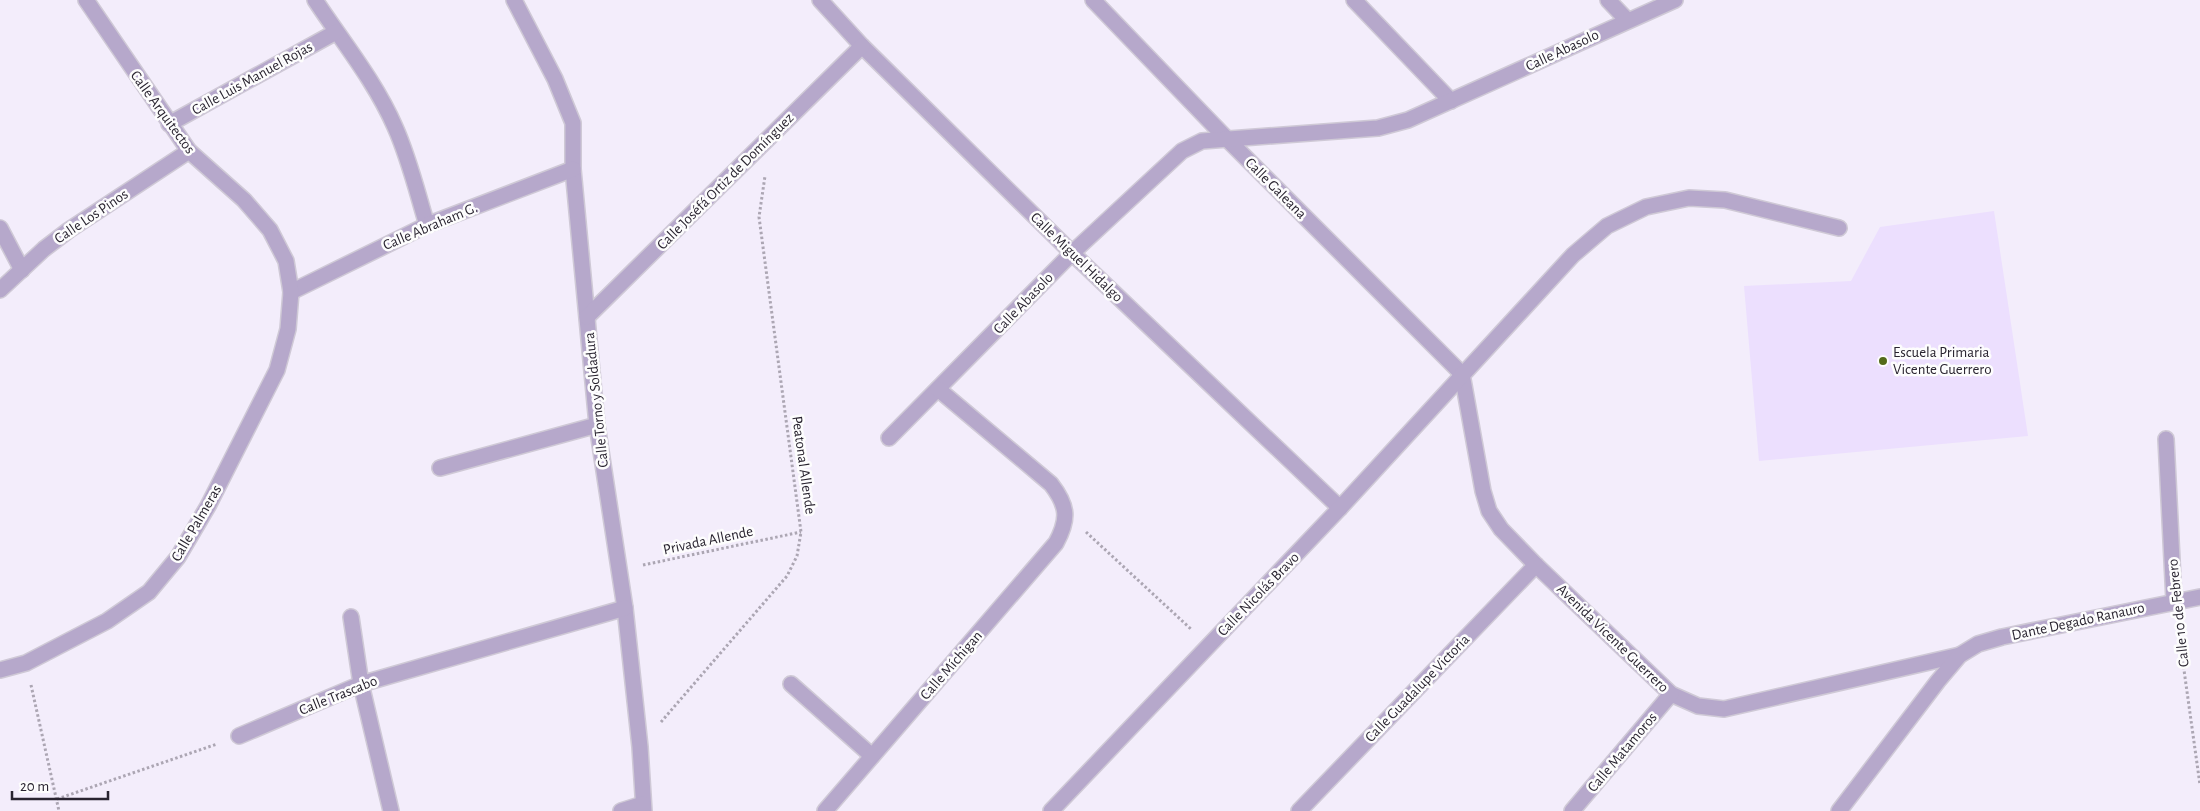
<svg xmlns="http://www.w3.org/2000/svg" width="2200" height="811" font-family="'Alegreya Sans',sans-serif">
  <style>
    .built { fill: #ecdffe }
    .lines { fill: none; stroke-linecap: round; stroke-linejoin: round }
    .minor-casing { stroke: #cfc9d6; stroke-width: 18 }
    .path { stroke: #aca6b3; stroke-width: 3; stroke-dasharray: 2.5 2.5; stroke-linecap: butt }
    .minor { stroke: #b6a8cb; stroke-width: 15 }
    .poi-dot { fill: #536a1a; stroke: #fdfdfd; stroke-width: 2 }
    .labels { text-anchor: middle; stroke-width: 5; stroke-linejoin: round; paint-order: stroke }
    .street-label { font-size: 15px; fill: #292430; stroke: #fdfdfd }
    .poi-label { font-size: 15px; fill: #292430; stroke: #fdfdfd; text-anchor: start }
  </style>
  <rect width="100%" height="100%" fill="#f3edfb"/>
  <polygon class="built" points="1994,211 2028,436 1759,461 1744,286 1851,281 1880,227"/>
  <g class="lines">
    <defs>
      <g id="minor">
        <path d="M315,0C342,41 375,81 395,127C409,158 417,192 427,225"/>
        <polyline points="514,0 555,79 573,123 573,169 597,425 625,608 640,747 644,811"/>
        <polyline points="820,0 862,46 1072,253 1340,508"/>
        <polyline points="1093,0 1226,138 1462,374"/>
        <polyline points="1354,0 1451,101"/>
        <polyline points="1608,0 1627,20"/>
        <polyline points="169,124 336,32"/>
        <polyline points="0,228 22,270"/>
        <polyline points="0,290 44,249 69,230 189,151"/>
        <polyline points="291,292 427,225 573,169"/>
        <polyline points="587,317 862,46"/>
        <polyline points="1462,374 1483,491 1489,511 1501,529 1536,565 1671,694 1698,706 1724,709 1960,655"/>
        <polyline points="889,438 1072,253 1182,151 1202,141 1378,128 1408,120 1675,0"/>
        <polyline points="2166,439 2174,601"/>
        <polyline points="440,468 597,425"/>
        <polyline points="351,617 361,684 391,811"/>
        <polyline points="0,670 26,663 107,621 149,592 178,557 208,506 277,370 288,329 291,292 286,261 270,230 244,200 189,151 86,0"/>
        <polyline points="791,684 872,756"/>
        <polyline points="239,736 361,684 625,608"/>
        <polyline points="621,811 643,804"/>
        <path d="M825,811L1056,543C1069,519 1068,506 1051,484L938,389"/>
        <polyline points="1051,811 1340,508 1573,255 1607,226 1646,207 1689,198 1725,200 1839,228"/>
        <polyline points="1299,811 1536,565"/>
        <polyline points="1572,811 1671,694"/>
        <polyline points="1839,811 1938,681 1960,655 1978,644 2002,637 2200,597"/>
      </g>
    </defs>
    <use href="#minor" class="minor-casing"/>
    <g class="path">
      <polyline points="1086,532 1192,630"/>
      <polyline points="643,565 801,532"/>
      <polyline points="2178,627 2200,785"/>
      <polyline points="31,685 59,811"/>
      <polyline points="661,722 787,576 797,556 801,532 759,217 765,176"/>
      <polyline points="57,799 217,744"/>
    </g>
    <use href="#minor" class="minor"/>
  </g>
  <circle class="poi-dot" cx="1883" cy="361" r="5"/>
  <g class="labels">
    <g class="street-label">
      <text transform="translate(1562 50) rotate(-25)" y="5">Calle Abasolo</text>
      <text transform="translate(252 78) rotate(-29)" y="5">Calle Luis Manuel Rojas</text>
      <text transform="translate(163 112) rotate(54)" y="5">Calle Arquitectos</text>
      <text transform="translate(725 181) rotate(-45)" y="5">Calle Joséfá Ortiz de Domínguez</text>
      <text transform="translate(1276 188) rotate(45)" y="5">Calle Galeana</text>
      <text transform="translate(91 216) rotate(-34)" y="5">Calle Los Pinos</text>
      <text transform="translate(430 226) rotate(-23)" y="5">Calle Abraham G.</text>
      <text transform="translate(1077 257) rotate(44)" y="5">Calle Miguel Hidalgo</text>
      <text transform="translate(1023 303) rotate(-46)" y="5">Calle Abasolo</text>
      <text transform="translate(596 400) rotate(-96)" y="5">Calle Torno y Soldadura</text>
      <text transform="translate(804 465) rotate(82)" y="5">Peatonal Allende</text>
      <text transform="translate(196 523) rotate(-60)" y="5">Calle Palmeras</text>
      <text transform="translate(708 540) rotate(-12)" y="5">Privada Allende</text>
      <text transform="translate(1258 594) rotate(-46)" y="5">Calle Nicolás Bravo</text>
      <text transform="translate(2178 613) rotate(-96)" y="5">Calle 10 de Febrero</text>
      <text transform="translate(2078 621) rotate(-12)" y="5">Dante Degado Ranauro</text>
      <text transform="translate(1613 638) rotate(44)" y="5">Avenida Vicente Guerrero</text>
      <text transform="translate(951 665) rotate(-49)" y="5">Calle Míchigan</text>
      <text transform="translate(1417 688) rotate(-46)" y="5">Calle Guadalupe Victoria</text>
      <text transform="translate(338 695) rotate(-22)" y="5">Calle Trascabo</text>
      <text transform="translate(1622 752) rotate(-50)" y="5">Calle Matamoros</text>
    </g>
    <g class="poi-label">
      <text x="1893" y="357">Escuela Primaria<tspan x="1893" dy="17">Vicente Guerrero</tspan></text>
    </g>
  </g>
  <path d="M12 791v8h96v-8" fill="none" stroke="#292430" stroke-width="2.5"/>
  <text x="20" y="791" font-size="15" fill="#292430" stroke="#fdfdfd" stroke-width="4" paint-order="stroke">20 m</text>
</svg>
